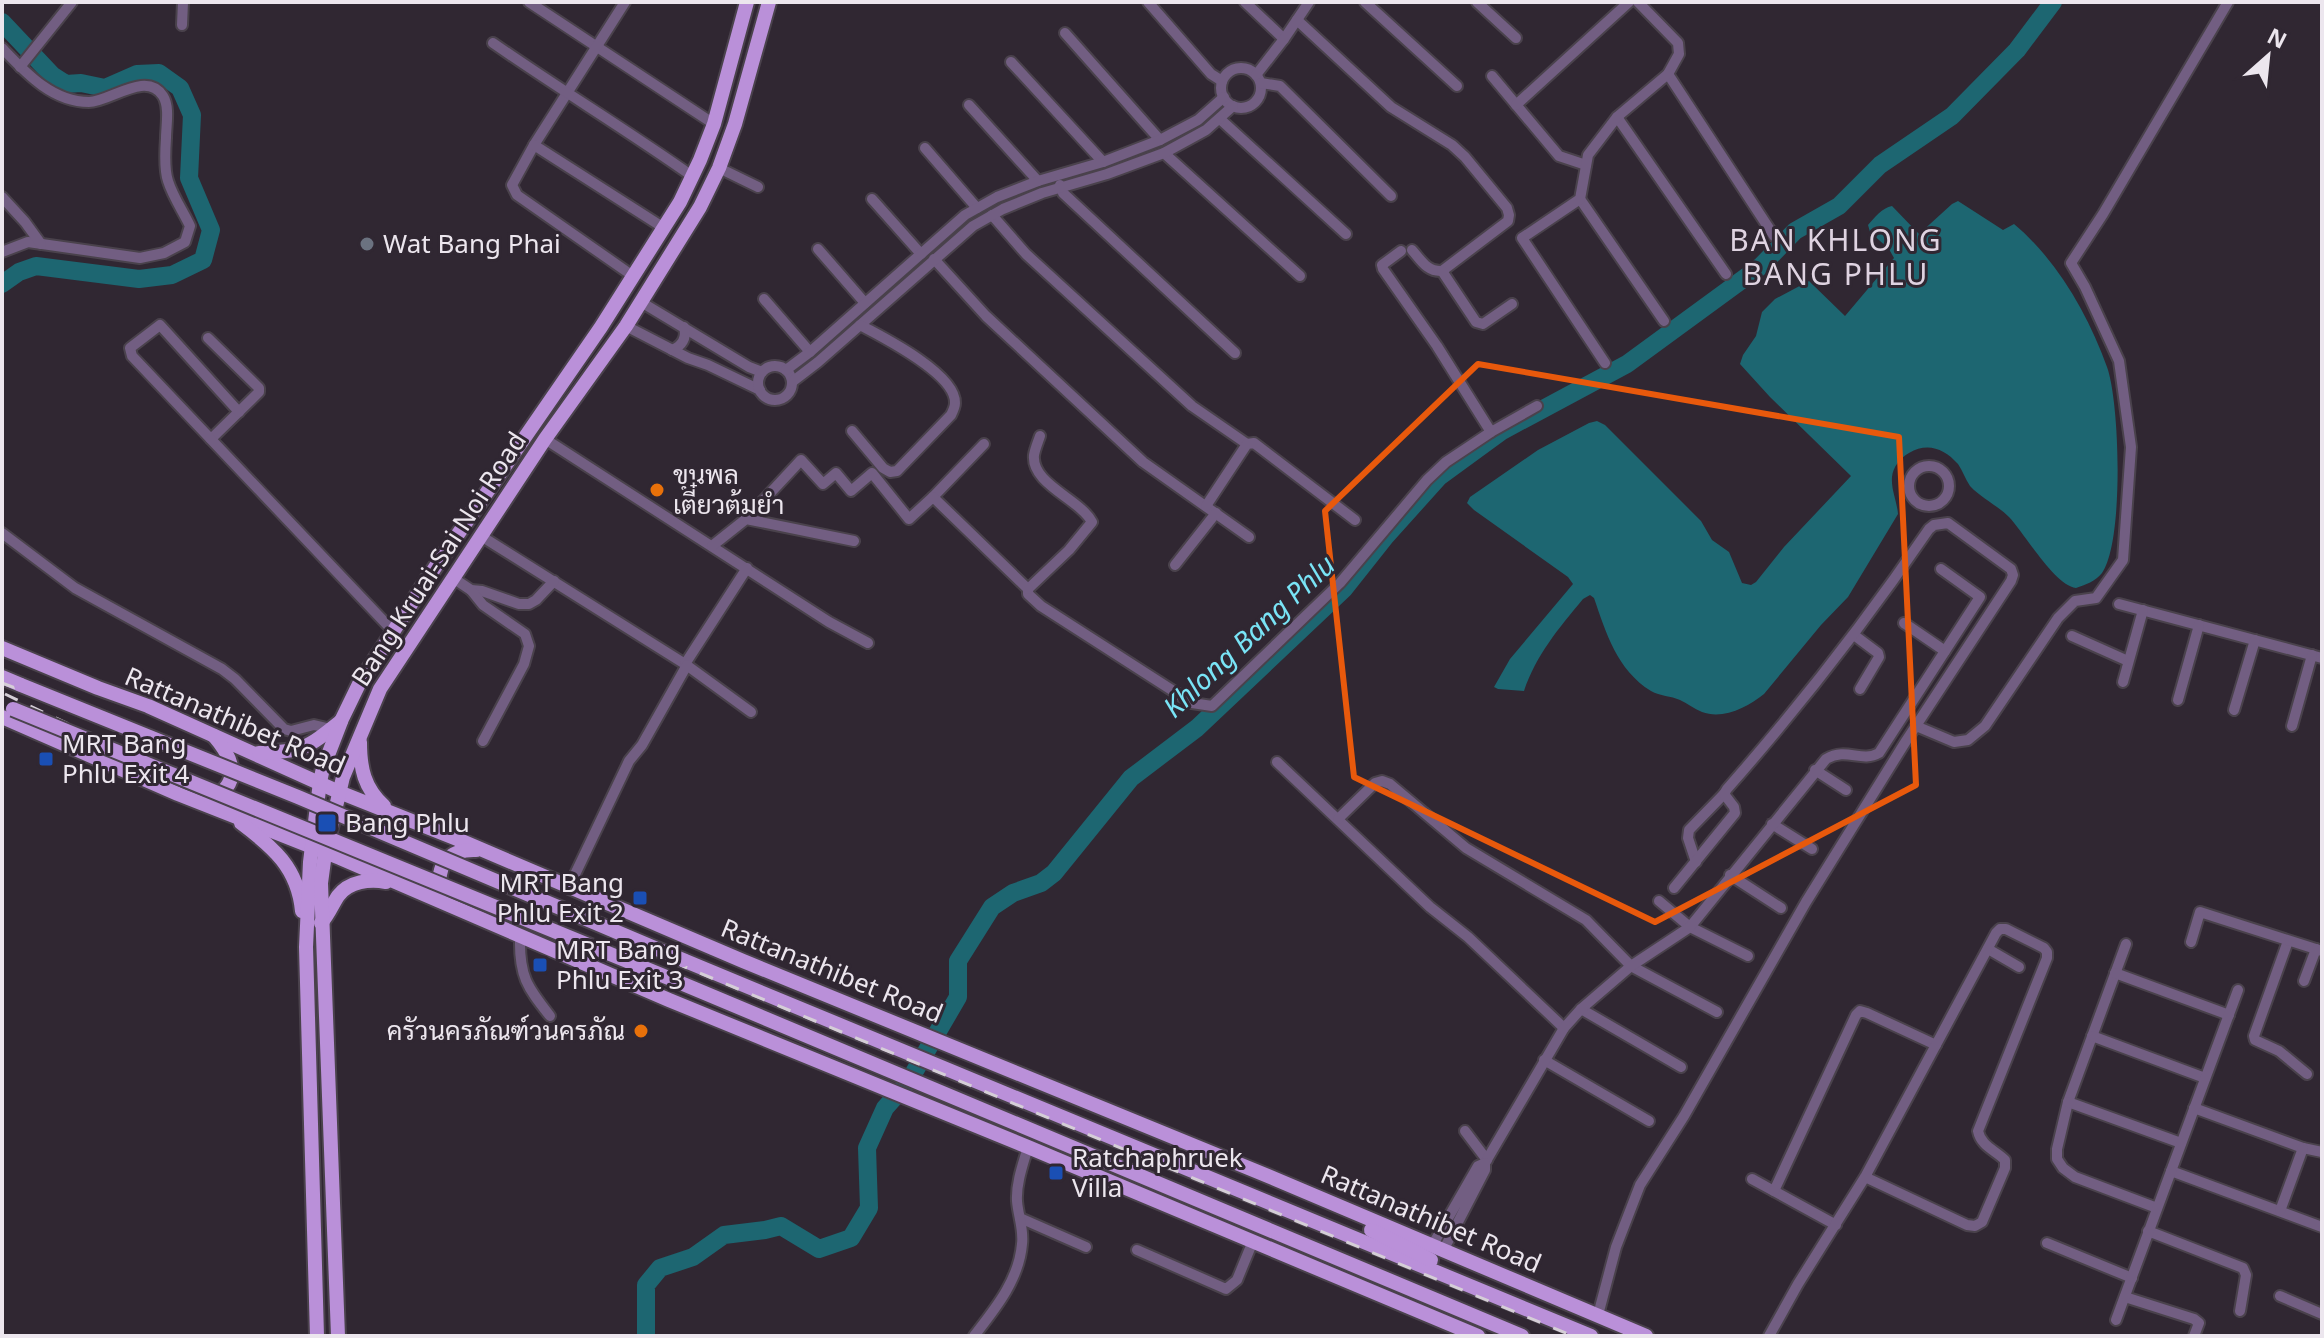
<svg xmlns="http://www.w3.org/2000/svg" width="2324" height="1338" font-family="'Noto Sans',Sarabun,sans-serif">
  <style>
    .water { fill: #1d6671 }
    .lines { fill: none; stroke-linecap: round; stroke-linejoin: round }
    .river { stroke: #1d6671; stroke-width: 18 }
    .minor-casing { stroke: #4a424c; stroke-width: 14 }
    .major-casing { stroke: #4a424c; stroke-width: 18 }
    .minor { stroke: #725e82; stroke-width: 10 }
    .major { stroke: #ba90d9; stroke-width: 14 }
    .rail { stroke: #d5ced7; stroke-width: 3; stroke-dasharray: 14 14; stroke-linecap: butt }
    .major-bridge-casing { stroke: #4a424c; stroke-width: 18; stroke-linecap: butt }
    .major-bridge { stroke: #ba90d9; stroke-width: 14 }
    .marked { fill: none; stroke: #e8590c; stroke-width: 6; stroke-linejoin: round }
    .worship-dot { fill: #6b7280; stroke: #302732; stroke-width: 3 }
    .food-dot { fill: #e8710a; stroke: #302732; stroke-width: 3 }
    .transit-dot { fill: #1a4fb4; stroke: #302732; stroke-width: 3 }
    .labels { text-anchor: middle; stroke-width: 6; stroke-linejoin: round; paint-order: stroke }
    .poi-label { font-size: 26px; fill: #ece6ee; stroke: #302732; text-anchor: start }
    .street-label { font-size: 26px; fill: #ece6ee; stroke: #302732 }
    .water-label { font-size: 28px; font-style: italic; fill: #79e4f6; stroke: #302732 }
    .quarter-label { font-size: 30px; letter-spacing: 2px; fill: #dfd3e1; stroke: #302732 }
  </style>
  <rect width="100%" height="100%" fill="#302732"/>
  <path class="water" d="M1958,201L2003,230L2014,224C2057,260 2088,314 2107,367C2120,403 2124,542 2102,573C2096,581 2085,585 2076,588C2055,586 2025,534 2009,517C1997,505 1981,498 1970,486C1965,479 1963,471 1958,464C1944,448 1927,442 1909,453C1900,458 1893,467 1892,477C1891,490 1897,501 1898,514L1848,597L1821,625L1764,694C1748,707 1723,720 1702,712C1694,709 1687,703 1680,700C1671,696 1660,696 1651,691C1617,670 1606,633 1594,598L1590,595L1583,599C1559,628 1536,655 1524,691L1498,689L1494,687L1510,659L1573,584L1568,577L1474,510L1467,503L1470,497L1538,450L1589,423L1597,421L1605,425L1701,521L1712,540L1729,552L1742,583L1751,585L1756,582L1784,547L1851,476L1770,397L1740,364L1743,355L1756,336L1762,312L1775,299L1809,281L1845,316L1894,258L1889,249L1870,232L1868,225C1875,217 1882,208 1892,206L1919,234L1952,204Z"/>
  <g class="lines">
    <g class="river">
      <polyline points="2,22 52,75 66,84 81,83 105,88 137,74 159,73 180,88 192,115 189,178 211,230 203,260 172,275 139,279 36,266 19,272 2,284"/>
      <polyline points="646,1336 646,1285 660,1268 693,1257 724,1235 765,1230 781,1226 819,1249 851,1238 869,1208 867,1148 885,1108 909,1081 958,997 958,961 992,907 1013,893 1041,883 1054,873 1131,778 1197,728 1344,589 1386,536 1439,477 1502,431 1627,364 1761,266 1795,231 1839,206 1880,165 1952,116 2017,50 2053,2"/>
    </g>
    <defs>
      <g id="minor">
        <polyline points="529,2 714,124"/>
        <polyline points="625,2 534,145 512,185 517,195 633,276"/>
        <polyline points="1148,2 1211,74 1222,81"/>
        <polyline points="1245,2 1284,39"/>
        <polyline points="1365,2 1457,86"/>
        <polyline points="1477,2 1516,38"/>
        <path d="M1297,20L1391,107L1452,145L1465,157L1507,208L1509,215L1508,221L1442,271C1427,272 1421,260 1412,250"/>
        <polyline points="182,25 183,2"/>
        <polyline points="1065,33 1160,140"/>
        <path d="M493,43C559,89 627,130 692,176"/>
        <path d="M2,48C25,72 52,102 89,102C110,102 146,70 163,96C170,107 166,126 166,138C165,152 164,169 168,181C173,197 183,211 190,226L185,242L164,253L140,258L28,242L2,252"/>
        <polyline points="1011,62 1103,162"/>
        <polyline points="20,67 72,2"/>
        <circle cx="1241" cy="88" r="20"/>
        <polyline points="1668,74 1774,236"/>
        <polyline points="1256,75 1284,39 1309,2"/>
        <polyline points="1492,76 1559,156 1586,165"/>
        <polyline points="1261,83 1280,86 1391,196"/>
        <polyline points="969,105 1038,181"/>
        <polyline points="1516,105 1629,2"/>
        <polyline points="1617,117 1726,274"/>
        <polyline points="1220,119 1346,234"/>
        <polyline points="534,145 664,228"/>
        <polyline points="925,148 977,208"/>
        <polyline points="1164,153 1300,276"/>
        <polyline points="719,168 758,187"/>
        <polyline points="1060,185 1063,193 1235,353"/>
        <polyline points="2,197 25,222 41,244"/>
        <polyline points="872,199 921,254"/>
        <polyline points="1580,199 1664,321"/>
        <polyline points="992,215 1026,254 1192,406 1247,444"/>
        <polyline points="818,249 865,303"/>
        <polyline points="1401,251 1382,265 1383,269 1437,346 1491,432"/>
        <polyline points="934,259 986,316 1143,462 1249,537"/>
        <polyline points="1442,271 1476,322 1483,324 1512,304"/>
        <polyline points="764,299 810,352"/>
        <polyline points="641,302 749,367 762,372"/>
        <polyline points="626,326 688,358 708,365 760,390"/>
        <polyline points="208,338 259,388 259,392 211,439"/>
        <path d="M672,350C682,346 687,338 684,327"/>
        <polyline points="1605,363 1522,238 1580,199 1588,155 1617,117 1668,74 1679,54 1678,43 1638,2"/>
        <circle cx="775" cy="383" r="17"/>
        <polyline points="786,370 810,352 965,215 997,197 1038,181 1103,162 1160,140 1198,120 1224,97"/>
        <polyline points="792,382 818,362 973,226 1003,209 1042,193 1107,174 1164,153 1206,130 1233,106"/>
        <polyline points="239,412 160,325 130,348 132,356 393,631"/>
        <path d="M852,431L883,468L890,472L897,471L951,415C953,411 955,407 955,403C956,374 883,337 860,325"/>
        <path d="M1040,436C1038,442 1035,449 1034,455C1031,484 1080,499 1092,522L1069,550L1028,589V594L1041,606L1192,703L1212,706L1340,583L1427,480L1446,462L1491,432L1537,406"/>
        <polyline points="545,439 829,622 868,643"/>
        <circle cx="1929" cy="486" r="20"/>
        <polyline points="933,497 984,444"/>
        <polyline points="1206,506 1247,444 1254,443 1355,520"/>
        <polyline points="746,519 801,460 823,484 836,473 851,491 872,473 909,519 933,497 1028,589"/>
        <polyline points="2,533 75,588 222,669 235,679 284,729 291,731 314,725 331,729"/>
        <polyline points="481,536 685,664 751,712"/>
        <polyline points="712,546 746,519 854,541"/>
        <polyline points="1175,565 1216,513"/>
        <polyline points="453,578 471,590 482,591 519,604 529,604 536,600 554,581"/>
        <polyline points="471,590 483,605 525,634 529,646 524,664 483,741"/>
        <polyline points="2119,604 2322,658"/>
        <polyline points="1904,623 1945,651"/>
        <polyline points="1854,635 1878,653 1879,657 1860,689"/>
        <polyline points="2072,636 2128,661"/>
        <polyline points="685,664 747,568"/>
        <polyline points="2123,682 2143,610"/>
        <polyline points="2178,700 2199,625"/>
        <polyline points="2234,710 2255,640"/>
        <polyline points="1916,726 1954,742 1968,740 1985,726 2058,618 2075,601 2096,598 2123,560 2131,447 2119,361 2085,287 2071,263 2103,214 2228,2"/>
        <polyline points="2292,726 2312,655"/>
        <polyline points="1277,762 1430,907 1468,937 1564,1028"/>
        <polyline points="1815,770 1846,790"/>
        <polyline points="1338,819 1375,783 1382,781 1390,784 1466,848 1586,920 1631,966 1717,1012"/>
        <polyline points="1772,824 1812,849"/>
        <polyline points="1696,862 1688,838 1689,830 1724,794"/>
        <polyline points="1730,875 1781,908"/>
        <polyline points="569,887 629,761 642,745 687,665"/>
        <polyline points="1659,901 1690,927 1748,956"/>
        <path d="M520,937C519,976 527,987 550,1016"/>
        <polyline points="2288,941 2254,1036 2255,1040 2279,1051 2307,1074"/>
        <polyline points="2191,942 2200,912 2322,951"/>
        <polyline points="2126,944 2068,1102 2057,1149 2057,1159 2063,1168 2075,1177 2157,1208"/>
        <polyline points="1988,949 2019,967"/>
        <polyline points="2115,973 2229,1015"/>
        <polyline points="2304,981 2316,949"/>
        <polyline points="1581,1009 1681,1067"/>
        <polyline points="2092,1036 2205,1078"/>
        <polyline points="1544,1060 1649,1121"/>
        <polyline points="2068,1102 2181,1143"/>
        <polyline points="2194,1108 2303,1148 2322,1152"/>
        <polyline points="1465,1131 1487,1160"/>
        <path d="M1485,1163L1564,1028L1581,1009L1631,966L1690,927L1826,759C1847,747 1861,763 1879,753L1980,597L1941,569"/>
        <polyline points="2171,1171 2322,1227"/>
        <polyline points="1752,1179 1836,1225"/>
        <polyline points="1774,1191 1856,1015 1860,1011 1867,1013 1936,1045"/>
        <polyline points="2280,1211 2303,1148"/>
        <polyline points="1020,1218 1086,1247"/>
        <polyline points="2148,1231 2243,1268 2246,1275 2240,1311"/>
        <polyline points="2047,1243 2132,1278"/>
        <polyline points="1432,1246 1478,1166 1485,1163 1485,1170 1443,1251"/>
        <polyline points="1137,1250 1226,1289 1237,1280 1253,1241"/>
        <polyline points="2280,1296 2322,1314"/>
        <polyline points="2125,1297 2194,1319 2199,1323 2194,1336"/>
        <path d="M1598,1315L1616,1247L1640,1185L1684,1116L1806,902L1906,741L2011,581L2013,575L2011,569L1948,523L1934,525L1929,529C1867,620 1800,706 1727,789L1724,794L1734,807L1735,813L1674,888"/>
        <polyline points="2116,1320 2238,990"/>
        <path d="M974,1336C995,1309 1019,1280 1022,1244C1024,1230 1018,1215 1017,1201C1016,1183 1023,1164 1028,1147"/>
        <path d="M1769,1336L1798,1284L1865,1177L1996,933L2000,929H2006L2044,948L2047,952V958L1978,1131C1981,1146 1995,1150 2005,1160V1168L1982,1222L1975,1226L1967,1225L1865,1177"/>
      </g>
      <g id="major">
        <polyline points="2,648 98,688 148,706 339,792 457,839 743,961 1268,1176 1646,1336"/>
        <polyline points="2,677 21,685"/>
        <polyline points="2,717 178,794 340,858 669,1000 1028,1147 1478,1336"/>
        <path d="M360,742C360,768 364,788 384,806"/>
        <path d="M259,753C304,751 306,749 341,721"/>
        <path d="M211,799C243,783 233,758 214,736"/>
        <path d="M241,823C273,847 298,868 302,911"/>
        <path d="M441,892C435,865 449,849 476,850"/>
        <path d="M321,923C329,914 332,905 338,896C349,881 370,879 386,882"/>
        <polyline points="683,960 1591,1336"/>
        <polyline points="676,981 1522,1336"/>
        <polyline points="1371,1230 1431,1260"/>
        <polyline points="317,1336 306,947 310,862 320,782 323,768 342,719 359,684 436,566 601,327 680,202 700,160 714,124 747,2"/>
        <polyline points="338,1336 321,883 325,853 343,777 380,689 545,439 626,326 700,207 719,168 735,124 769,2"/>
      </g>
    </defs>
    <use href="#minor" class="minor-casing"/>
    <use href="#major" class="major-casing"/>
    <use href="#minor" class="minor"/>
    <use href="#major" class="major"/>
    <g class="rail">
      <path d="M2,683C107,722 210,764 313,807C432,856 549,906 666,959L1573,1336"/>
      <path d="M5,694C104,742 205,784 307,826C416,871 525,917 636,957"/>
    </g>
    <defs>
      <g id="major-bridge">
        <polyline points="21,685 298,797 683,960"/>
        <polyline points="13,709 676,981"/>
      </g>
    </defs>
    <use href="#major-bridge" class="major-bridge-casing"/>
    <use href="#major-bridge" class="major-bridge"/>
  </g>
  <path class="marked" d="M1478,364L1899,437L1916,785L1655,922L1354,777L1325,511Z"/>
  <circle class="worship-dot" cx="367" cy="244" r="8"/>
  <g class="food-dot">
    <circle cx="657" cy="490" r="8"/>
    <circle cx="641" cy="1031" r="8"/>
  </g>
  <g class="transit-dot">
    <rect x="38" y="751" width="16" height="16" rx="4"/>
    <rect x="317" y="813" width="20" height="20" rx="4"/>
    <rect x="632" y="890" width="16" height="16" rx="4"/>
    <rect x="532" y="957" width="16" height="16" rx="4"/>
    <rect x="1048" y="1165" width="16" height="16" rx="4"/>
  </g>
  <g class="labels">
    <g class="poi-label">
      <text x="383" y="253">Wat Bang Phai</text>
      <text x="673" y="484">ขุนพล<tspan x="673" dy="30">เตี๋ยวต้มยำ</tspan></text>
      <text x="62" y="753">MRT Bang<tspan x="62" dy="30">Phlu Exit 4</tspan></text>
      <text x="345" y="832">Bang Phlu</text>
      <text x="624" y="892" text-anchor="end">MRT Bang<tspan x="624" dy="30">Phlu Exit 2</tspan></text>
      <text x="556" y="959">MRT Bang<tspan x="556" dy="30">Phlu Exit 3</tspan></text>
      <text x="625" y="1040" text-anchor="end">ครัวนครภัณฑ์วนครภัณ</text>
      <text x="1072" y="1167">Ratchaphruek<tspan x="1072" dy="30">Villa</tspan></text>
    </g>
    <g class="street-label">
      <text transform="translate(439 559) rotate(-57)" y="9">Bang Kruai-Sai Noi Road</text>
      <text transform="translate(235 721) rotate(23)" y="9">Rattanathibet Road</text>
      <text transform="translate(832 971) rotate(22)" y="9">Rattanathibet Road</text>
      <text transform="translate(1431 1219) rotate(23)" y="9">Rattanathibet Road</text>
    </g>
    <g class="water-label">
      <text transform="translate(1249 636) rotate(-43)" y="10">Khlong Bang Phlu</text>
    </g>
    <g class="quarter-label">
      <text x="1836" y="251">BAN KHLONG<tspan x="1836" dy="34">BANG PHLU</tspan></text>
    </g>
  </g>
  <rect width="2324" height="1338" fill="none" stroke="#ece6ee" stroke-width="8"/>
  <g transform="translate(2268 56) rotate(27)" stroke="#302732" stroke-width="6" paint-order="stroke">
  <path d="M0-6L14 30L0 20L-14 30Z" fill="#ece6ee"/>
  <text y="-12" font-size="22" font-weight="bold" text-anchor="middle" fill="#ece6ee">N</text>
  </g>
</svg>
